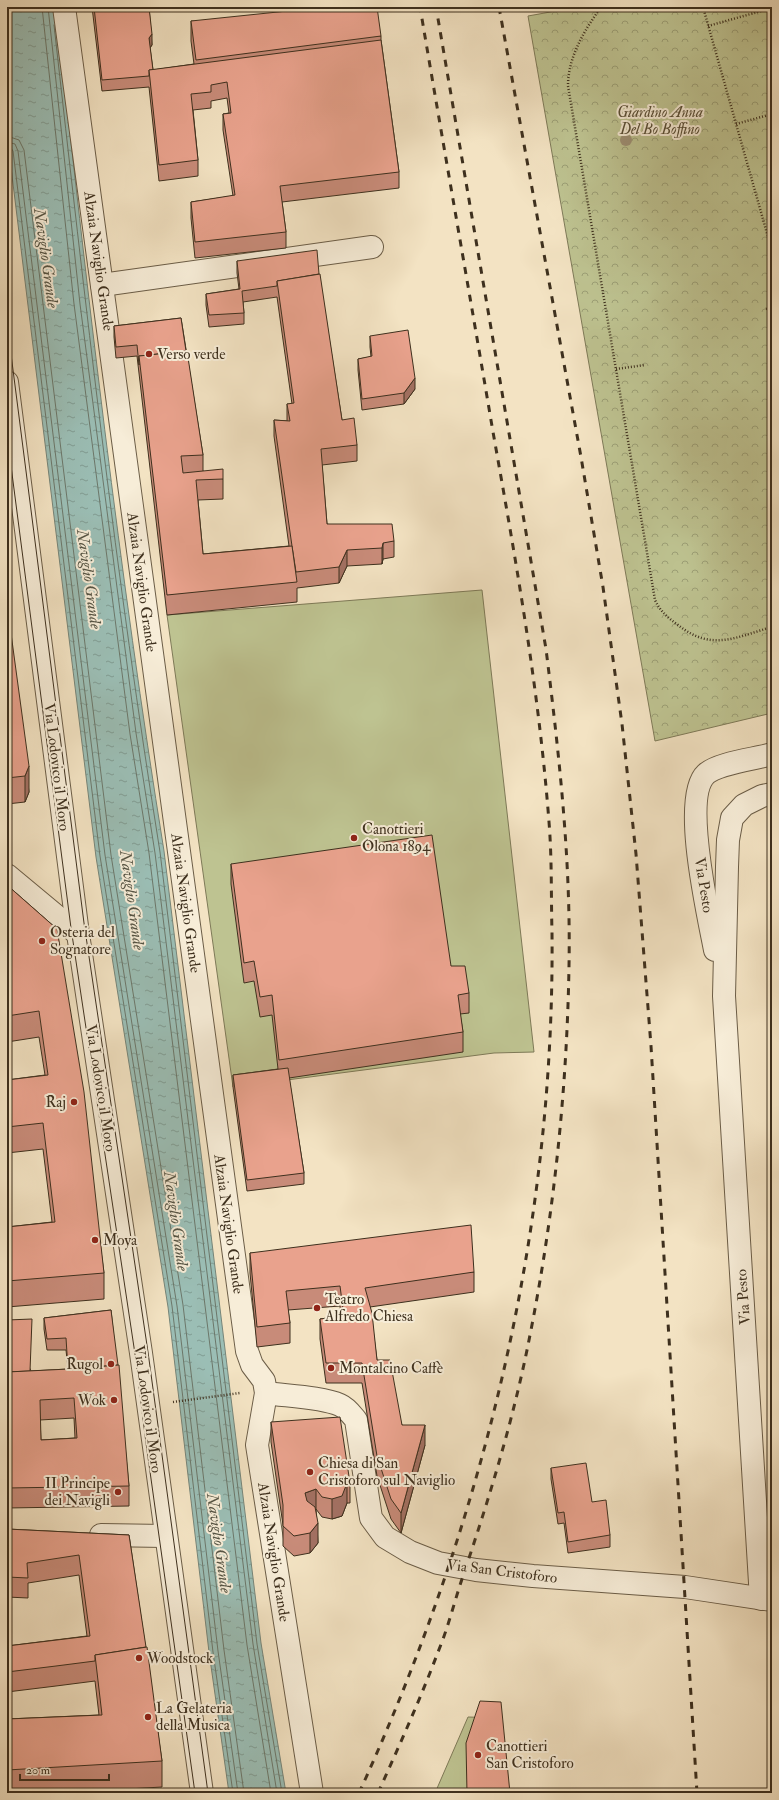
<svg xmlns="http://www.w3.org/2000/svg" width="779" height="1800" font-family="'IM FELL Double Pica',serif">
  <style>
    .grass { fill: #bec391; stroke: #7e7a58 }
    .park { fill: url(#park-crowns); stroke: #7e7a58 }
    .water { fill: url(#water-ripples); stroke: #768579 }
    .lines { fill: none; stroke-linecap: round; stroke-linejoin: round }
    .shore { stroke: #6c776a; stroke-width: 1 }
    .minor-casing { stroke: #6b5d47; stroke-width: 24 }
    .path { stroke: #3e301e; stroke-width: 2.5; stroke-dasharray: 1 2; stroke-linecap: butt }
    .minor { stroke: #f7edd8; stroke-width: 22 }
    .tram { stroke: #3e301e; stroke-width: 1 }
    .rail { stroke: #3e301e; stroke-width: 3; stroke-dasharray: 7 7; stroke-linecap: butt }
    .tree { fill: #9e9075 }
    .wall { fill: #c88b79; stroke: #3e301e; fill-rule: evenodd }
    .shaded-wall { fill: #a37163; stroke: #3e301e }
    .building { fill: #e9a28d; stroke: #3e301e; fill-rule: evenodd }
    .poi-dot { fill: #8f2418; stroke: #f7edd8; stroke-width: 1.5 }
    .labels { text-anchor: middle; stroke-width: 4; stroke-linejoin: round; paint-order: stroke }
    .park-label { font-size: 15px; font-style: italic; fill: #584d35; stroke: #f7edd8 }
    .street-label { font-size: 15px; fill: #3e301e; stroke: #f7edd8 }
    .poi-label { font-size: 15px; fill: #3e301e; stroke: #f7edd8; text-anchor: start }
    .water-label { font-size: 16px; font-style: italic; fill: #555444; stroke: #f7edd8 }
  </style>
  <defs>
    <pattern id="park-crowns" width="20" height="18" patternUnits="userSpaceOnUse"><rect width="20" height="18" fill="#bec391"/><path d="M2 6a3 3 0 1 1 6 0M12 15a3 3 0 1 1 6 0" fill="none" stroke="#9c9f76"/></pattern>
    <pattern id="water-ripples" width="26" height="14" patternUnits="userSpaceOnUse"><rect width="26" height="14" fill="#9bbeb5"/><path d="M2 4q2-2 4 0t4 0M15 11q2-2 4 0t4 0" fill="none" stroke="#809b93"/></pattern>
  </defs>
  <rect width="100%" height="100%" fill="#f3e3c3"/>
  <filter id="stains"><feTurbulence type="fractalNoise" baseFrequency=".005" numOctaves="4"/><feColorMatrix values="0 0 0 0 .2 0 0 0 0 .09 0 0 0 0 .02 0 0 0 .5 -.17"/></filter>
  <radialGradient id="worn" r=".72"><stop offset=".6" stop-color="#630" stop-opacity="0"/><stop offset="1" stop-color="#630" stop-opacity=".3"/></radialGradient>
  <g class="grass">
    <polygon points="482,590 534,1052 494,1053 233,1087 167,615"/>
    <polygon points="468,1717 501,1718 508,1793 435,1793"/>
  </g>
  <polygon class="park" points="578,7 772,7 772,713 655,741 528,16"/>
  <path class="water" d="M7,7H56C87,289 119,571 164,851L261,1643L286,1793H229L209,1652L168,1307L96,857L7,135Z"/>
  <g class="lines">
    <g class="shore">
      <polyline points="42,7 74,304 130,734 149,853 247,1645 271,1793"/>
      <polyline points="48,7 80,304 136,733 155,853 253,1644 277,1793"/>
      <path d="M54,25C85,301 116,577 160,852L257,1644L282,1793"/>
      <polyline points="7,136 19,140 24,150 111,855 183,1305 224,1650 244,1793"/>
      <polyline points="7,142 15,144 18,151 105,855 177,1306 218,1651 238,1793"/>
      <polyline points="7,147 11,148 13,151 100,856 172,1306 213,1652 233,1793"/>
    </g>
    <defs>
      <g id="minor">
        <polyline points="64,7 247,1351 252,1365 264,1381 266,1393 257,1445 312,1793"/>
        <polyline points="102,285 372,247"/>
        <polyline points="7,382 78,934 141,1353 202,1793"/>
        <polyline points="7,875 78,934"/>
        <path d="M715,950C709,918 681,797 706,774C718,763 755,759 772,754"/>
        <path d="M266,1393C287,1396 322,1397 340,1405C347,1408 351,1414 356,1420L371,1518L385,1537L410,1552L438,1563L476,1570L533,1576L685,1587L772,1600"/>
        <polyline points="101,1535 165,1536"/>
        <polyline points="761,1599 724,996 727,867 728,840 732,818 744,805 762,796 772,794"/>
      </g>
    </defs>
    <use href="#minor" class="minor-casing"/>
    <g class="path">
      <path d="M601,7C584,31 568,57 568,86L655,600C660,611 668,618 678,625C712,652 736,637 772,627"/>
      <polyline points="703,7 772,251"/>
      <polyline points="708,26 772,8"/>
      <polyline points="736,124 772,114"/>
      <polyline points="766,309 772,307"/>
      <polyline points="616,369 645,365"/>
      <polyline points="772,432 770,433 772,440"/>
      <polyline points="173,1402 240,1393"/>
    </g>
    <use href="#minor" class="minor"/>
    <g class="tram">
      <polyline points="7,323 84,923 148,1352 208,1793"/>
      <polyline points="7,435 71,928 135,1354 146,1443 195,1793"/>
    </g>
    <g class="rail">
      <polyline points="499,7 581,457 603,587 622,724 636,854 651,1046 697,1793"/>
      <path d="M359,1793C483,1522 555,1231 552,932C551,896 552,859 549,822C539,691 516,561 493,432C469,290 444,149 420,7"/>
      <path d="M378,1793C399,1746 420,1700 438,1652C448,1628 454,1603 462,1579C489,1499 514,1418 530,1335C554,1214 567,1089 569,966C571,860 559,754 546,649L436,7"/>
    </g>
  </g>
  <circle class="tree" cx="626" cy="140" r="6"/>
  <g class="wall">
    <polygon points="92,7 149,7 152,45 150,48 153,70 194,64 191,41 191,21 381,36 381,40 399,172 399,188 282,202 286,232 286,248 195,258 191,218 191,202 233,196 223,130 223,114 229,113 227,98 211,101 211,108 193,110 198,160 198,176 159,181 149,87 102,91"/>
    <polygon points="237,261 319,274 342,420 357,445 357,461 322,465 327,524 394,541 394,557 383,559 382,564 347,566 339,583 297,588 297,602 167,615 137,356 116,358 114,337 114,326 181,318 203,455 203,471 223,479 223,499 198,500 203,554 289,546 274,436 274,420 287,421 287,404 292,404 277,297 243,302 244,313 244,324 209,327 206,305 206,294 239,289 237,273"/>
    <polygon points="370,336 415,389 404,404 362,410 358,370 358,359 371,357 370,347"/>
    <polygon points="7,604 29,792 25,802 7,804"/>
    <polygon points="231,864 451,966 469,993 469,1013 460,1014 463,1032 463,1052 289,1078 304,1173 304,1184 247,1191 233,1087 233,1075 278,1069 272,1015 260,1017 254,981 244,983 231,884"/>
    <polygon points="7,885 57,929 104,1273 104,1299 7,1307 7,1227 52,1222 43,1149 7,1153 7,1080 45,1075 39,1037 7,1042"/>
    <polygon points="250,1253 474,1272 474,1292 370,1307 377,1360 402,1425 425,1445 401,1533 391,1519 377,1476 362,1383 326,1383 320,1339 320,1319 341,1316 340,1306 288,1310 290,1323 290,1343 257,1347 250,1273"/>
    <path d="M111,1310L129,1486V1506L7,1508V1320L31,1371L68,1369L66,1350H47L44,1329V1318ZM74,1418L75,1438L41,1440L40,1420Z"/>
    <polygon points="271,1422 350,1483 350,1503 347,1503 342,1516 332,1519 322,1517 316,1509 318,1543 310,1553 294,1556 283,1546 283,1525 271,1442"/>
    <polygon points="551,1468 592,1502 610,1535 610,1547 568,1553 564,1523 558,1524 551,1479"/>
    <polygon points="7,1529 129,1535 162,1761 162,1787 58,1793 7,1793 7,1719 99,1715 95,1681 56,1686 7,1692 7,1646 87,1636 79,1575 28,1583 28,1598 7,1597"/>
  </g>
  <g class="shaded-wall">
    <polygon points="152,34 152,45 149,49 149,38"/>
    <polygon points="415,378 415,389 404,404 404,393"/>
    <polygon points="383,543 383,559 382,564 382,548"/>
    <polygon points="347,550 347,566 339,583 339,567"/>
    <polygon points="29,766 29,792 25,802 25,776"/>
    <polygon points="425,1425 425,1445 401,1533 401,1513"/>
    <polygon points="347,1483 347,1503 342,1516 332,1519 332,1499"/>
    <polygon points="316,1489 316,1509 305,1513 305,1493"/>
    <polygon points="318,1523 318,1543 310,1553 310,1533"/>
  </g>
  <g class="building">
    <polygon points="94,7 149,7 152,34 149,38 153,70 149,70 149,76 102,80"/>
    <polygon points="326,7 377,7 381,36 196,60 191,21"/>
    <polygon points="381,40 399,172 280,186 286,232 195,242 191,202 235,195 223,114 231,113 227,82 211,85 211,92 191,94 198,160 159,165 149,70"/>
    <polygon points="317,250 319,274 277,281 277,286 242,291 244,313 209,315 206,294 240,289 237,261"/>
    <polygon points="320,274 342,420 354,418 357,445 321,449 327,524 392,524 394,541 383,543 382,548 347,550 339,567 296,572 292,546 274,420 290,421 287,404 294,403 277,281"/>
    <polygon points="181,318 186,351 139,356 139,365 137,345 116,347 114,326"/>
    <polygon points="408,330 415,378 404,393 362,399 358,359 372,356 370,336"/>
    <polygon points="187,351 203,455 181,456 183,473 223,469 223,479 196,480 203,554 292,546 297,582 167,595 139,356"/>
    <polygon points="7,604 29,766 25,776 7,778"/>
    <polygon points="432,835 451,966 465,966 469,993 458,995 463,1032 279,1060 272,995 260,997 254,961 244,963 231,864"/>
    <polygon points="7,885 57,929 84,1092 104,1273 7,1281 7,1227 55,1222 43,1123 7,1127 7,1080 48,1075 39,1011 7,1016 7,965 11,964 10,950 7,948"/>
    <polygon points="288,1068 304,1173 247,1180 233,1075"/>
    <polygon points="471,1225 474,1272 365,1288 372,1313 377,1360 390,1360 402,1425 425,1425 401,1513 391,1499 377,1456 362,1363 326,1363 320,1319 344,1316 340,1286 286,1291 290,1323 257,1327 250,1253"/>
    <polygon points="111,1310 118,1365 68,1369 66,1338 47,1339 44,1318"/>
    <polygon points="32,1319 30,1371 7,1372 7,1320"/>
    <path d="M119,1365L129,1486L7,1488V1372L69,1369ZM74,1398L77,1438L41,1440L40,1400Z"/>
    <polygon points="340,1417 350,1483 347,1483 342,1496 332,1499 322,1497 316,1489 305,1493 307,1501 315,1507 318,1523 310,1533 294,1536 283,1526 283,1505 271,1422"/>
    <polygon points="586,1463 592,1502 606,1500 610,1535 568,1542 564,1512 558,1513 551,1468"/>
    <polygon points="7,1529 129,1535 146,1647 95,1655 95,1661 56,1666 7,1672 7,1646 90,1636 79,1555 27,1563 28,1578 7,1577"/>
    <polygon points="147,1647 162,1761 7,1770 7,1719 102,1715 95,1655"/>
    <polygon points="480,1701 501,1702 510,1793 467,1793 466,1743"/>
  </g>
  <g class="poi-dot">
    <circle cx="149" cy="354" r="4"/>
    <circle cx="354" cy="838" r="4"/>
    <circle cx="42" cy="941" r="4"/>
    <circle cx="74" cy="1102" r="4"/>
    <circle cx="95" cy="1240" r="4"/>
    <circle cx="317" cy="1308" r="4"/>
    <circle cx="111" cy="1364" r="4"/>
    <circle cx="331" cy="1368" r="4"/>
    <circle cx="114" cy="1400" r="4"/>
    <circle cx="310" cy="1472" r="4"/>
    <circle cx="118" cy="1492" r="4"/>
    <circle cx="139" cy="1658" r="4"/>
    <circle cx="148" cy="1717" r="4"/>
    <circle cx="478" cy="1755" r="4"/>
  </g>
  <g class="labels">
    <g class="park-label">
      <text x="660" y="117">Giardino Anna<tspan x="660" dy="17">Del Bo Boffino</tspan></text>
    </g>
    <g class="street-label">
      <text transform="translate(99 261) rotate(82)" y="5">Alzaia Naviglio Grande</text>
      <text transform="translate(142 582) rotate(82)" y="5">Alzaia Naviglio Grande</text>
      <text transform="translate(57 767) rotate(83)" y="5">Via Lodovico il Moro</text>
      <text transform="translate(704 885) rotate(81)" y="5">Via Pesto</text>
      <text transform="translate(186 903) rotate(82)" y="5">Alzaia Naviglio Grande</text>
      <text transform="translate(101 1088) rotate(81)" y="5">Via Lodovico il Moro</text>
      <text transform="translate(229 1224) rotate(82)" y="5">Alzaia Naviglio Grande</text>
      <text transform="translate(743 1297) rotate(-94)" y="5">Via Pesto</text>
      <text transform="translate(148 1409) rotate(82)" y="5">Via Lodovico il Moro</text>
      <text transform="translate(274 1552) rotate(81)" y="5">Alzaia Naviglio Grande</text>
      <text transform="translate(502 1571) rotate(7)" y="5">Via San Cristoforo</text>
    </g>
    <g class="poi-label">
      <text x="157" y="359">Verso verde</text>
      <text x="362" y="834">Canottieri<tspan x="362" dy="17">Olona 1894</tspan></text>
      <text x="50" y="937">Osteria del<tspan x="50" dy="17">Sognatore</tspan></text>
      <text x="66" y="1107" text-anchor="end">Raj</text>
      <text x="103" y="1245">Moya</text>
      <text x="325" y="1304">Teatro<tspan x="325" dy="17">Alfredo Chiesa</tspan></text>
      <text x="103" y="1369" text-anchor="end">Rugol</text>
      <text x="339" y="1373">Montalcino Caffè</text>
      <text x="106" y="1405" text-anchor="end">Wok</text>
      <text x="318" y="1468">Chiesa di San<tspan x="318" dy="17">Cristoforo sul Naviglio</tspan></text>
      <text x="110" y="1488" text-anchor="end">II Principe<tspan x="110" dy="17">dei Navigli</tspan></text>
      <text x="147" y="1663">Woodstock</text>
      <text x="156" y="1713">La Gelateria<tspan x="156" dy="17">della Musica</tspan></text>
      <text x="486" y="1751">Canottieri<tspan x="486" dy="17">San Cristoforo</tspan></text>
    </g>
    <g class="water-label">
      <text transform="translate(47 258) rotate(82)" y="6">Naviglio Grande</text>
      <text transform="translate(90 579) rotate(82)" y="6">Naviglio Grande</text>
      <text transform="translate(133 900) rotate(82)" y="6">Naviglio Grande</text>
      <text transform="translate(177 1221) rotate(82)" y="6">Naviglio Grande</text>
      <text transform="translate(220 1543) rotate(82)" y="6">Naviglio Grande</text>
    </g>
  </g>
  <rect width="779" height="1800" fill="none" stroke="#f3e3c3" stroke-width="24"/>
  <rect x="8" y="8" width="763" height="1784" fill="none" stroke="#3e301e" stroke-width="2"/>
  <rect x="12" y="12" width="755" height="1776" fill="none" stroke="#3e301e"/>
  <path d="M20 1774v6h89v-6" fill="none" stroke="#3e301e" stroke-width="2"/>
  <text x="26" y="1774" font-size="12" fill="#3e301e" stroke="#f7edd8" stroke-width="3" paint-order="stroke">20 m</text>
  <rect width="100%" height="100%" filter="url(#stains)"/>
  <rect width="100%" height="100%" fill="url(#worn)"/>
</svg>
